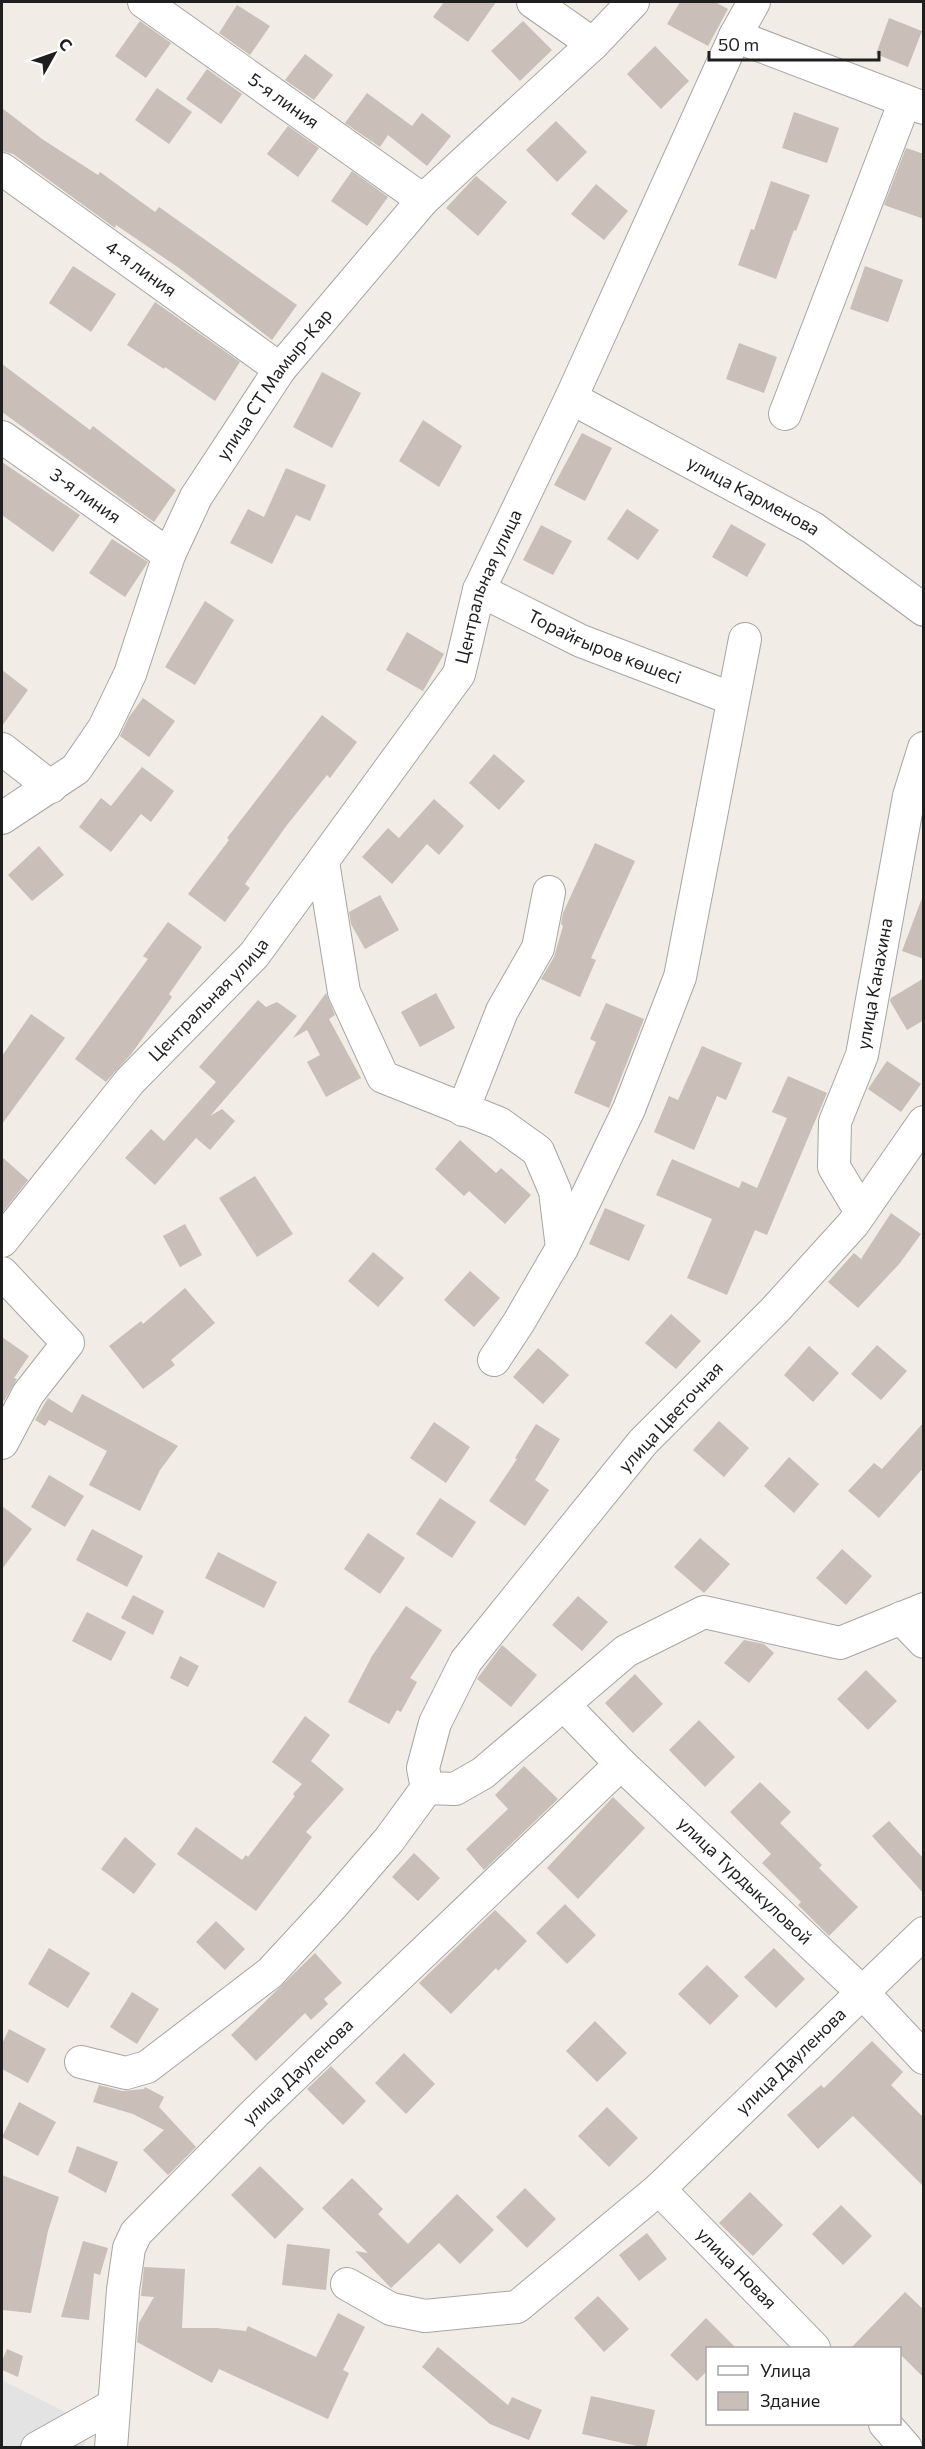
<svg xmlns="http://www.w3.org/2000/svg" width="925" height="2449" font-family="Commissioner,sans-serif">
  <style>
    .parking { fill: #e3e3e3 }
    .building { fill: #c9beb8 }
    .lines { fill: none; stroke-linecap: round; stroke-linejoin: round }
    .minor-casing { stroke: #a6a6a6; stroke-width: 34 }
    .minor { stroke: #fff; stroke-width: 32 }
    .labels { text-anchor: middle; stroke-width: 4.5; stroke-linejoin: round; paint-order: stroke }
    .street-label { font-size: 18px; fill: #1f1f1f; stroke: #fff }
  </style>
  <rect width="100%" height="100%" fill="#f1ece5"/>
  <polygon class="parking" points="2,2380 93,2426 83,2447 2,2447"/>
  <g class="building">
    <polygon points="444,2 496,2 468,42 433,17"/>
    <polygon points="680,2 715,2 728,9 708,46 667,24"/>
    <polygon points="237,5 270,26 250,55 219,33"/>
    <polygon points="889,18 922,31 908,67 876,54"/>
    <polygon points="140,21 171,43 146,78 115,56"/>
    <polygon points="523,21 552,50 520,81 491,51"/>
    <polygon points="655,46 689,81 661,109 627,74"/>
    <polygon points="305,54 333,75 314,100 285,80"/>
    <polygon points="207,69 242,94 221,124 186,99"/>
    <polygon points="157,88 192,112 169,144 135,120"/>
    <polygon points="367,93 412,126 422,113 451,136 427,166 388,135 380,147 345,123"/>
    <polygon points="2,108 42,139 98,175 100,172 155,212 159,207 297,305 272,340 179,268 116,225 115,228 13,154 2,151"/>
    <polygon points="794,112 839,128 827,163 782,148"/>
    <polygon points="556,121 587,152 557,182 526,150"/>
    <polygon points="288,126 319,148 298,177 267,154"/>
    <polygon points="906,148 924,154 924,219 884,205"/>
    <polygon points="352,171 388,197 367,226 331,201"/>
    <polygon points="476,176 507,202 478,236 446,208"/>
    <polygon points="771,181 810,195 796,231 794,230 776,279 738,265 751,229 754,230"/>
    <polygon points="596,184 628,211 604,240 571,214"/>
    <polygon points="73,266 116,294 91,332 49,303"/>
    <polygon points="865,266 903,280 888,322 850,309"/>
    <polygon points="155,302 240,362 215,401 165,367 164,369 127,345"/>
    <polygon points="739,343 777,357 764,393 726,379"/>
    <polygon points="2,364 90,430 93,426 176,490 154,522 2,412"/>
    <polygon points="322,372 361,393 332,448 293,427"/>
    <polygon points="423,420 462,446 439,487 399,461"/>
    <polygon points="582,433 612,448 585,501 554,485"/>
    <polygon points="2,462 80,515 53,552 2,515"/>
    <polygon points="286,468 326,485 310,521 296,515 272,564 230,543 248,509 264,517"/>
    <polygon points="627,509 659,530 638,560 607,539"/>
    <polygon points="731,524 766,544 747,577 712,557"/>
    <polygon points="541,525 572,541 553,575 523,560"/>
    <polygon points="112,539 148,562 125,597 89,573"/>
    <polygon points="205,601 234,620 195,685 165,667"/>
    <polygon points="407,632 444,654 423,691 386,670"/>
    <polygon points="2,670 28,690 2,726"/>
    <polygon points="143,698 175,721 149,757 120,736 129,717"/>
    <polygon points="322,715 357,742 330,778 327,775 287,825 245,884 250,888 225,922 188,894 229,840 227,838"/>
    <polygon points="494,754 525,781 499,810 469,783"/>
    <polygon points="142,767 174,791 151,822 141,814 111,852 79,827 101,798 111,806"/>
    <polygon points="434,799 464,826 439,855 427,844 392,884 362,857 388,828 399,838"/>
    <polygon points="595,843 635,861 591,958 596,960 580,997 541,979 554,957 563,926 561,924 563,913"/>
    <polygon points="39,846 64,875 32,901 8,875"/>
    <polygon points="380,895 399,930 365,949 351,924 349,912"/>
    <polygon points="922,898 924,899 924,959 902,951"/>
    <polygon points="168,922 202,947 169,994 172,997 132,1053 106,1082 75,1059 148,959 143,956"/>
    <polygon points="924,978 924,1020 907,1030 890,1001 891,998"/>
    <polygon points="326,993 335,1015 329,1019 361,1078 326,1097 307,1062 320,1055 307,1030 293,1038"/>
    <polygon points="436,993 455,1028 420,1047 401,1012"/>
    <polygon points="258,1000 266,1007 277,1002 297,1016 210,1116 222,1109 235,1121 210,1150 196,1138 155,1185 125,1158 151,1129 164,1141 216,1082 199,1067"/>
    <polygon points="606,1003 644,1019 609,1108 574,1093 596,1042 590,1039"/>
    <polygon points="31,1014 65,1038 2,1124 2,1056"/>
    <polygon points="702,1046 742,1063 726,1100 717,1096 694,1150 654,1132 669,1096 678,1100"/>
    <polygon points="887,1061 921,1084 901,1112 868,1089"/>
    <polygon points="788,1076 827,1093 767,1235 755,1230 727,1295 687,1278 712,1219 656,1195 672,1159 739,1188 742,1181 757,1188 787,1118 772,1112"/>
    <polygon points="460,1140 496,1173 501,1168 531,1195 505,1224 469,1191 464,1196 435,1169"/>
    <polygon points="2,1157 28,1180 2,1213"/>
    <polygon points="255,1176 293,1234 257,1257 219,1198"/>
    <polygon points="605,1208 645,1225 629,1261 589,1244"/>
    <polygon points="891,1213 921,1234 900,1263 858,1308 828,1282 854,1253 861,1259"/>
    <polygon points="185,1224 202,1255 180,1267 163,1236"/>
    <polygon points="373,1252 404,1278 378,1307 348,1281"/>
    <polygon points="470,1271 500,1298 474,1327 444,1300"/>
    <polygon points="185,1288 215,1323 171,1360 175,1365 143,1389 109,1346 141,1321 143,1324"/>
    <polygon points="671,1314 701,1341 676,1369 645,1343"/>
    <polygon points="2,1337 29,1356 14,1378 17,1379 4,1401 2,1400"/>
    <polygon points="877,1345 907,1371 881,1400 851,1374"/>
    <polygon points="809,1346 839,1373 813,1402 784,1375"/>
    <polygon points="538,1348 569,1375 543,1404 513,1377"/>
    <polygon points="82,1394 178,1446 160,1470 140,1511 89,1485 107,1451 49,1420 45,1426 35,1420 48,1398 72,1413"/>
    <polygon points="719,1421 749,1448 724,1477 693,1450"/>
    <polygon points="434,1422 470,1447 446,1483 410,1458"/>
    <polygon points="924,1422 924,1467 879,1518 848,1491 874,1463 882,1469"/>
    <polygon points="536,1424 560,1439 535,1480 549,1490 525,1526 489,1501 517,1459 515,1458"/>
    <polygon points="789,1457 819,1484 794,1513 764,1486"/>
    <polygon points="49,1475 84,1496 65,1527 31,1507"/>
    <polygon points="440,1498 476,1522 452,1558 416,1534"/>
    <polygon points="2,1506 32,1529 2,1569"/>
    <polygon points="92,1529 143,1556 127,1587 76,1560"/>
    <polygon points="368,1533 405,1558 380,1594 344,1569"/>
    <polygon points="700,1538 730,1564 704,1593 674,1567"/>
    <polygon points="842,1549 872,1576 846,1605 816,1578"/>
    <polygon points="218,1552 277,1582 264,1608 205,1578"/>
    <polygon points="133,1595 164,1611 153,1635 121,1618"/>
    <polygon points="578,1596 608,1622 582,1651 552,1625"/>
    <polygon points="406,1606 442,1630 410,1678 417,1682 401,1712 397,1710 389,1724 348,1702 372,1656"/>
    <polygon points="87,1612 126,1632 111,1661 72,1641"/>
    <polygon points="744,1640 764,1644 774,1653 749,1683 724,1663"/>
    <polygon points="502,1645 537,1675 511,1707 477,1679"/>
    <polygon points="180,1656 199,1666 188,1687 170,1678"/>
    <polygon points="866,1670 897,1701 868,1730 837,1699"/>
    <polygon points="635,1674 663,1704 633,1733 605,1703"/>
    <polygon points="305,1716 330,1735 311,1761 344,1789 306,1832 312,1837 256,1911 177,1854 196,1827 242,1860 246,1855 248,1857 295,1796 293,1794 302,1784 272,1762"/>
    <polygon points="699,1720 735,1757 705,1787 669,1750"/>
    <polygon points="524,1766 558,1799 484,1870 466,1849 508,1809 495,1795"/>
    <polygon points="760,1782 791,1812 780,1823 822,1865 819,1868 858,1907 829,1936 798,1905 801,1902 762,1863 771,1854 730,1812"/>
    <polygon points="613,1797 645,1828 578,1899 547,1868"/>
    <polygon points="889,1821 924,1859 924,1894 872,1836"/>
    <polygon points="125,1837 156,1864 134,1894 101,1869"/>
    <polygon points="414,1853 440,1878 418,1901 392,1877"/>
    <polygon points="565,1904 596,1935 567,1964 536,1933"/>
    <polygon points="495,1910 527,1941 498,1971 496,1968 451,2014 419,1983"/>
    <polygon points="216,1921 245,1949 225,1970 196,1942"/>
    <polygon points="49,1948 90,1973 68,2008 28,1984"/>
    <polygon points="774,1948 805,1979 776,2008 744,1977"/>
    <polygon points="315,1953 342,1983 324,1999 328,2004 311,2020 305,2013 256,2061 231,2035"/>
    <polygon points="707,1965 739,1996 710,2025 678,1994"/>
    <polygon points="132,1992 159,2009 137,2044 110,2027"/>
    <polygon points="595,2021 627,2053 597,2082 566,2051"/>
    <polygon points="9,2029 46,2049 28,2083 2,2069 2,2044"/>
    <polygon points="872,2041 903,2072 891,2085 924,2118 924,2187 853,2116 818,2149 787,2115 821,2085 824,2088"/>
    <polygon points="404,2053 435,2084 406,2114 375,2083"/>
    <polygon points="331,2066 366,2101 343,2125 307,2089"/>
    <polygon points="99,2085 122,2091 144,2089 145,2087 164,2097 159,2107 196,2147 168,2175 143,2150 164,2130 133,2114 93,2102"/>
    <polygon points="19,2102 56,2122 38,2156 2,2137"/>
    <polygon points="607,2107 638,2138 609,2167 578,2136"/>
    <polygon points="77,2146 118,2162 106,2193 68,2172"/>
    <polygon points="260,2166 304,2209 275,2239 231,2195"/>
    <polygon points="2,2175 59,2197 48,2231 31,2313 2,2310"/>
    <polygon points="352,2178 383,2209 378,2214 408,2244 457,2194 494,2230 460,2264 439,2243 391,2288 355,2251 368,2253 322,2208"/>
    <polygon points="525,2188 556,2219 527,2248 496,2217"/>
    <polygon points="750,2192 783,2225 753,2256 719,2223"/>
    <polygon points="841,2205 872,2236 843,2265 812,2234"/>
    <polygon points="647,2233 667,2259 639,2281 619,2255"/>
    <polygon points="83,2241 108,2248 100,2275 94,2273 89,2320 61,2317"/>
    <polygon points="287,2244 330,2249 326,2290 282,2285"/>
    <polygon points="144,2267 185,2269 182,2328 216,2328 246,2331 248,2326 316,2357 338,2313 365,2327 343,2370 349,2373 328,2419 219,2369 212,2383 137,2342 139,2323 154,2297 141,2296"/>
    <polygon points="905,2292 924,2310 924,2378 900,2354 900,2349 850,2349"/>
    <polygon points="598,2296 629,2329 604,2352 574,2318"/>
    <polygon points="706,2318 737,2349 708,2349 708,2370 697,2381 670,2355"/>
    <polygon points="438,2347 508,2405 512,2397 542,2410 529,2440 490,2424 422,2367"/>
    <polygon points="7,2349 23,2356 18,2377 2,2370 2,2361"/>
    <polygon points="591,2396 655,2410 646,2448 582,2434"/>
  </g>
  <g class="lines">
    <defs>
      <g id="minor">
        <path id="s1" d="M144,2L423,200"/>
        <polyline points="533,2 593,44"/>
        <polyline points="735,36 924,108"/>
        <path id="s2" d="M2,169L280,369"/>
        <path id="s3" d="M571,398L813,528L924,610"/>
        <polyline points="785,414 905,101"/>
        <path id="s4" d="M2,437L169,555"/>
        <path id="s5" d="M479,590L581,641L733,699"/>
        <polyline points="2,749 51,787"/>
        <path id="s6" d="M2,818L76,769L104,728L130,674L169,555L196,497L280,369L423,200L593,44L633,2"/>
        <polyline points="323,862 344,992 383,1077 499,1123 538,1151 555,1191 562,1248 519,1322 494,1360"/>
        <polyline points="463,1110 502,1011 538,948 549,892"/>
        <polyline points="924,1122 853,1224 775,1310 643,1442 466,1661 435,1723 423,1768 427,1788 455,1789 483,1773 626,1651 704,1612 840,1643 924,1609"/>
        <path id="s7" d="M861,1212L834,1167L835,1122L862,1055L909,796L924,748"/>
        <path id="s8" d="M2,1241L130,1081L254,955L459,674L479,590L571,398L735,36L754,2"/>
        <polyline points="562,1248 629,1109 680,977 745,639"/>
        <polyline points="2,1273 68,1343 28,1394 2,1443"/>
        <polyline points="901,1618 924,1642"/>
        <path id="s9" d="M564,1705L621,1764L862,1992L924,2058"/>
        <polyline points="81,2062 126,2073 147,2067 270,1973 331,1907 389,1840 427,1788"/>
        <path id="s10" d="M659,2189L814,2348"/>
        <path id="s11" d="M347,2284L391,2309L425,2316L517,2307L659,2189L924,1933"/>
        <polyline points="885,2424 906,2448"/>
        <polyline points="37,2448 114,2405"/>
        <path id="s12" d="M111,2448L123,2290L129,2248L136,2233L255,2113L621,1764"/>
      </g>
    </defs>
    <use href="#minor" class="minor-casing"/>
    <use href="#minor" class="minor"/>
  </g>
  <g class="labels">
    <g class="street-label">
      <text dy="6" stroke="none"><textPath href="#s1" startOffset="171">5-я линия</textPath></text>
      <text dy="6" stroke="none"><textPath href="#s2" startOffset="171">4-я линия</textPath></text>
      <text dy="6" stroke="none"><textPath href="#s6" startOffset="525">улица СТ Мамыр-Кар</textPath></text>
      <text dy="6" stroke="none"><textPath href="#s4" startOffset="102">3-я линия</textPath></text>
      <text dy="6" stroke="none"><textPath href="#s3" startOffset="207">улица Карменова</textPath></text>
      <text dy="6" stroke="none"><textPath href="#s8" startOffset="822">Центральная улица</textPath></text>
      <text dy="6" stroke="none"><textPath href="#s5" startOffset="138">Торайғыров көшесі</textPath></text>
      <text dy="6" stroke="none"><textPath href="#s7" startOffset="242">улица Канахина</textPath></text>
      <text dy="6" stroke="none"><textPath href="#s8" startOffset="318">Центральная улица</textPath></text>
      <text transform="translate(671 1417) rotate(-47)" y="6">улица Цветочная</text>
      <text dy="6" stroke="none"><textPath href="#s9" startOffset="252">улица Турдыкуловой</textPath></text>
      <text dy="6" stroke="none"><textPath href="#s11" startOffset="546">улица Дауленова</textPath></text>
      <text dy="6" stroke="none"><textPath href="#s12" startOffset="446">улица Дауленова</textPath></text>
      <text dy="6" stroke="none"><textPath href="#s10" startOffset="111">улица Новая</textPath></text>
    </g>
  </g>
  <rect width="925" height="2449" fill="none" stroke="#1f1f1f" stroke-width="6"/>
  <rect x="706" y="2347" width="195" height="78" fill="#ffffff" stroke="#a5a5a5" stroke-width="1.5"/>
  <rect x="718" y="2366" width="30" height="9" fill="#ffffff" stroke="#a5a5a5" stroke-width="1.5"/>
  <text x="760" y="2377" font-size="18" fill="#1f1f1f">Улица</text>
  <rect x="718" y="2392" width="30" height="18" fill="#c9beb8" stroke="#a5a5a5" stroke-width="1.5"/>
  <text x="760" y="2407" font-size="18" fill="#1f1f1f">Здание</text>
  <g transform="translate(54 54) rotate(50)" stroke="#ffffff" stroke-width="4.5" paint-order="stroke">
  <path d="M0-4.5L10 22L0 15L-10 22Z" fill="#1f1f1f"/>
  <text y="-9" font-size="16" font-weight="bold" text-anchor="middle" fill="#1f1f1f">С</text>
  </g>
  <path d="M709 51v9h170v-9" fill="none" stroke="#1f1f1f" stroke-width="3"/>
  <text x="718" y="51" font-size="18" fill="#1f1f1f" stroke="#ffffff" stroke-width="4.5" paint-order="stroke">50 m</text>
</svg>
